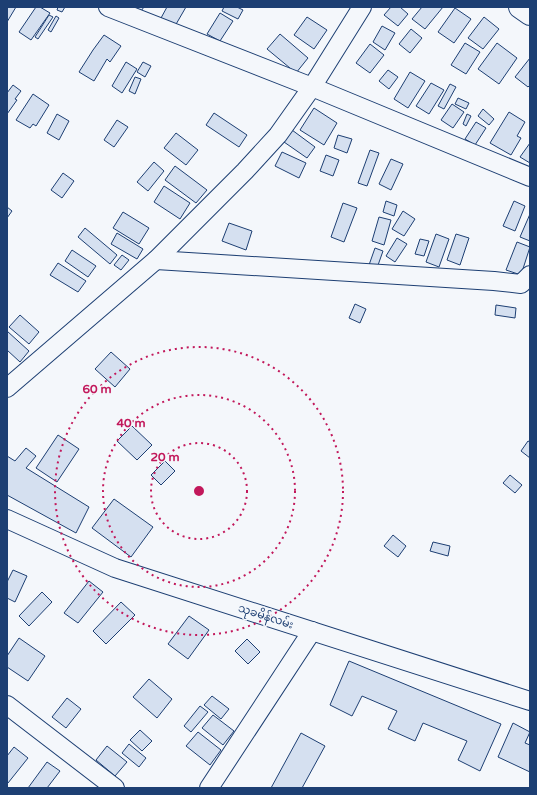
<svg xmlns="http://www.w3.org/2000/svg" width="537" height="795" font-family="'Varela Round','Noto Sans Myanmar',sans-serif">
  <style>
    .building { fill: #d5e0f0; stroke: #1d3f73 }
    .lines { fill: none; stroke-linecap: round; stroke-linejoin: round }
    .minor-casing { stroke: #1d3f73; stroke-width: 20 }
    .major-casing { stroke: #1d3f73; stroke-width: 24 }
    .minor { stroke: #f4f7fb; stroke-width: 18 }
    .major { stroke: #f4f7fb; stroke-width: 22 }
    .ring { fill: none; stroke: #c2185b; stroke-width: 2; stroke-dasharray: 2 4 }
    .labels { text-anchor: middle; stroke-width: 3; stroke-linejoin: round; paint-order: stroke }
    .street-label { font-size: 11px; fill: #1d3f73; stroke: #f4f7fb }
    .centre { fill: #c2185b; stroke: #f4f7fb; stroke-width: 2 }
    .ring-label { font-size: 12px; text-anchor: middle; font-weight: bold; fill: #c2185b; stroke: #f4f7fb; stroke-width: 3; stroke-linejoin: round; paint-order: stroke }
  </style>
  <rect width="100%" height="100%" fill="#f4f7fb"/>
  <g class="building">
    <polygon points="7,7 16,7 7,22"/>
    <polygon points="36,7 40,7 50,13 31,40 19,32"/>
    <polygon points="58,7 65,7 62,12 57,10"/>
    <polygon points="135,7 144,7 141,11"/>
    <polygon points="167,7 186,7 175,26 161,18"/>
    <polygon points="224,7 237,7 243,10 238,19 222,11"/>
    <polygon points="391,7 400,7 408,14 398,26 384,15"/>
    <polygon points="422,7 443,7 425,29 412,19"/>
    <polygon points="455,8 471,19 454,43 438,32"/>
    <polygon points="220,13 233,21 220,41 207,34"/>
    <polygon points="49,15 53,17 38,39 35,37"/>
    <polygon points="56,16 59,18 51,32 48,30"/>
    <polygon points="307,17 327,30 314,49 294,35"/>
    <polygon points="484,17 499,29 483,49 468,38"/>
    <polygon points="382,26 395,33 385,50 373,42"/>
    <polygon points="411,29 422,38 410,53 399,44"/>
    <polygon points="280,34 308,58 296,73 267,49"/>
    <polygon points="104,35 121,46 110,62 107,59 94,81 79,72 93,50"/>
    <polygon points="465,43 480,52 466,74 451,65"/>
    <polygon points="497,43 517,58 499,84 478,69"/>
    <polygon points="370,44 384,55 370,73 356,63"/>
    <polygon points="530,58 530,85 528,87 515,77"/>
    <polygon points="126,62 137,69 122,93 112,86"/>
    <polygon points="143,62 151,66 145,77 137,72"/>
    <polygon points="388,70 398,77 389,89 379,81"/>
    <polygon points="410,72 425,81 408,108 394,99"/>
    <polygon points="135,77 141,79 135,94 129,91"/>
    <polygon points="431,83 444,90 429,114 416,106"/>
    <polygon points="450,84 456,87 444,109 438,106"/>
    <polygon points="13,85 21,91 15,99 17,100 7,114 7,93"/>
    <polygon points="33,94 49,105 36,126 33,124 30,128 16,120"/>
    <polygon points="458,98 469,103 466,109 455,104"/>
    <polygon points="452,104 464,112 453,128 441,120"/>
    <polygon points="314,108 337,123 324,145 300,130"/>
    <polygon points="483,109 494,119 489,125 478,116"/>
    <polygon points="509,112 525,122 517,136 521,138 511,155 490,143"/>
    <polygon points="214,113 247,135 239,147 206,125"/>
    <polygon points="57,114 69,121 59,140 47,133"/>
    <polygon points="467,114 471,116 466,126 463,124"/>
    <polygon points="117,120 128,127 114,147 104,140"/>
    <polygon points="476,122 486,128 475,145 465,139"/>
    <polygon points="292,130 315,147 307,158 284,142"/>
    <polygon points="176,133 198,150 186,165 164,148"/>
    <polygon points="338,135 352,139 347,153 334,148"/>
    <polygon points="530,143 530,163 520,157"/>
    <polygon points="370,150 379,153 367,186 358,183"/>
    <polygon points="282,152 306,163 299,178 275,166"/>
    <polygon points="326,155 339,160 333,176 320,171"/>
    <polygon points="391,159 403,164 391,190 379,184"/>
    <polygon points="154,162 164,171 148,191 137,182"/>
    <polygon points="175,166 207,190 196,203 165,180"/>
    <polygon points="63,173 74,181 62,198 51,190"/>
    <polygon points="164,186 190,203 180,219 154,202"/>
    <polygon points="386,201 397,205 394,216 383,212"/>
    <polygon points="514,201 525,206 515,231 503,226"/>
    <polygon points="343,203 357,208 344,242 331,237"/>
    <polygon points="7,207 12,211 7,218"/>
    <polygon points="403,211 415,219 404,236 392,229"/>
    <polygon points="123,212 149,228 139,244 113,228"/>
    <polygon points="530,214 530,241 520,237"/>
    <polygon points="379,217 391,220 384,245 372,241"/>
    <polygon points="229,223 252,231 246,250 222,241"/>
    <polygon points="85,228 117,255 110,264 78,237"/>
    <polygon points="117,233 143,249 137,259 111,244"/>
    <polygon points="436,234 449,239 439,267 426,262"/>
    <polygon points="456,234 469,238 460,265 447,260"/>
    <polygon points="397,238 407,244 395,262 386,256"/>
    <polygon points="420,239 429,241 424,256 415,254"/>
    <polygon points="517,242 530,247 521,275 506,270"/>
    <polygon points="375,248 383,251 377,268 369,265"/>
    <polygon points="72,250 96,266 88,277 65,261"/>
    <polygon points="122,255 129,260 121,270 114,265"/>
    <polygon points="58,263 86,281 78,292 50,275"/>
    <polygon points="355,304 366,309 360,323 349,318"/>
    <polygon points="496,305 516,308 515,318 495,315"/>
    <polygon points="20,315 39,332 29,344 9,327"/>
    <polygon points="7,331 29,351 20,362 7,350"/>
    <polygon points="111,352 130,369 115,387 95,369"/>
    <polygon points="132,426 152,445 137,460 117,441"/>
    <polygon points="58,435 79,449 57,482 36,468"/>
    <polygon points="528,441 530,442 530,458 521,451"/>
    <polygon points="26,448 36,456 26,468 89,507 76,533 7,495 7,456 15,461"/>
    <polygon points="165,461 175,471 161,485 151,475"/>
    <polygon points="510,475 522,485 515,493 503,483"/>
    <polygon points="114,499 153,527 131,557 92,528"/>
    <polygon points="393,535 406,546 398,557 384,546"/>
    <polygon points="433,542 450,546 448,556 430,551"/>
    <polygon points="13,570 27,576 15,602 7,598 7,582"/>
    <polygon points="89,581 103,592 78,623 64,613"/>
    <polygon points="42,592 52,602 29,626 19,616"/>
    <polygon points="121,602 135,615 106,644 93,631"/>
    <polygon points="189,616 209,630 188,659 168,644"/>
    <polygon points="19,638 45,656 28,681 7,667 7,656"/>
    <polygon points="247,639 260,652 248,664 235,651"/>
    <polygon points="349,661 501,724 480,771 458,760 467,741 423,723 415,741 388,729 397,711 362,696 352,716 330,705"/>
    <polygon points="149,679 172,699 157,718 133,697"/>
    <polygon points="212,696 229,709 221,719 204,705"/>
    <polygon points="67,698 81,709 66,728 52,717"/>
    <polygon points="200,706 208,712 191,732 184,726"/>
    <polygon points="213,715 234,731 223,745 202,728"/>
    <polygon points="513,723 530,732 525,743 530,745 530,772 498,757"/>
    <polygon points="140,730 152,741 142,751 130,740"/>
    <polygon points="198,732 221,750 210,765 186,746"/>
    <polygon points="301,733 325,746 302,788 271,788"/>
    <polygon points="129,744 146,758 139,767 122,753"/>
    <polygon points="107,746 127,762 115,776 96,760"/>
    <polygon points="14,747 28,758 8,783 7,782 7,756"/>
    <polygon points="47,762 60,771 47,788 28,788"/>
  </g>
  <g class="lines">
    <defs>
      <g id="minor">
        <polyline points="108,7 312,87 530,177"/>
        <polyline points="156,260 494,281 521,284 530,275"/>
        <polyline points="7,388 156,260 245,171 278,135 312,87 362,7"/>
        <polyline points="7,519 115,568 530,701"/>
        <polyline points="7,705 115,788"/>
        <polyline points="209,788 312,631"/>
      </g>
      <polyline id="major" points="520,7 530,14"/>
    </defs>
    <use href="#minor" class="minor-casing"/>
    <use href="#major" class="major-casing"/>
    <use href="#minor" class="minor"/>
    <use href="#major" class="major"/>
  </g>
  <g class="ring">
    <circle cx="199" cy="491" r="48"/>
    <circle cx="199" cy="491" r="96"/>
    <circle cx="199" cy="491" r="144"/>
  </g>
  <g class="labels">
    <g class="street-label">
      <text transform="translate(266 616) rotate(18)" y="4">သုခမိန်လမ်း</text>
    </g>
  </g>
  <circle cx="199" cy="491" r="6" class="centre"/>
  <g class="ring-label">
    <text x="97" y="393">60 m</text>
    <text x="131" y="427">40 m</text>
    <text x="165" y="461">20 m</text>
  </g>
  <rect width="537" height="795" fill="none" stroke="#1d3f73" stroke-width="16"/>
</svg>
